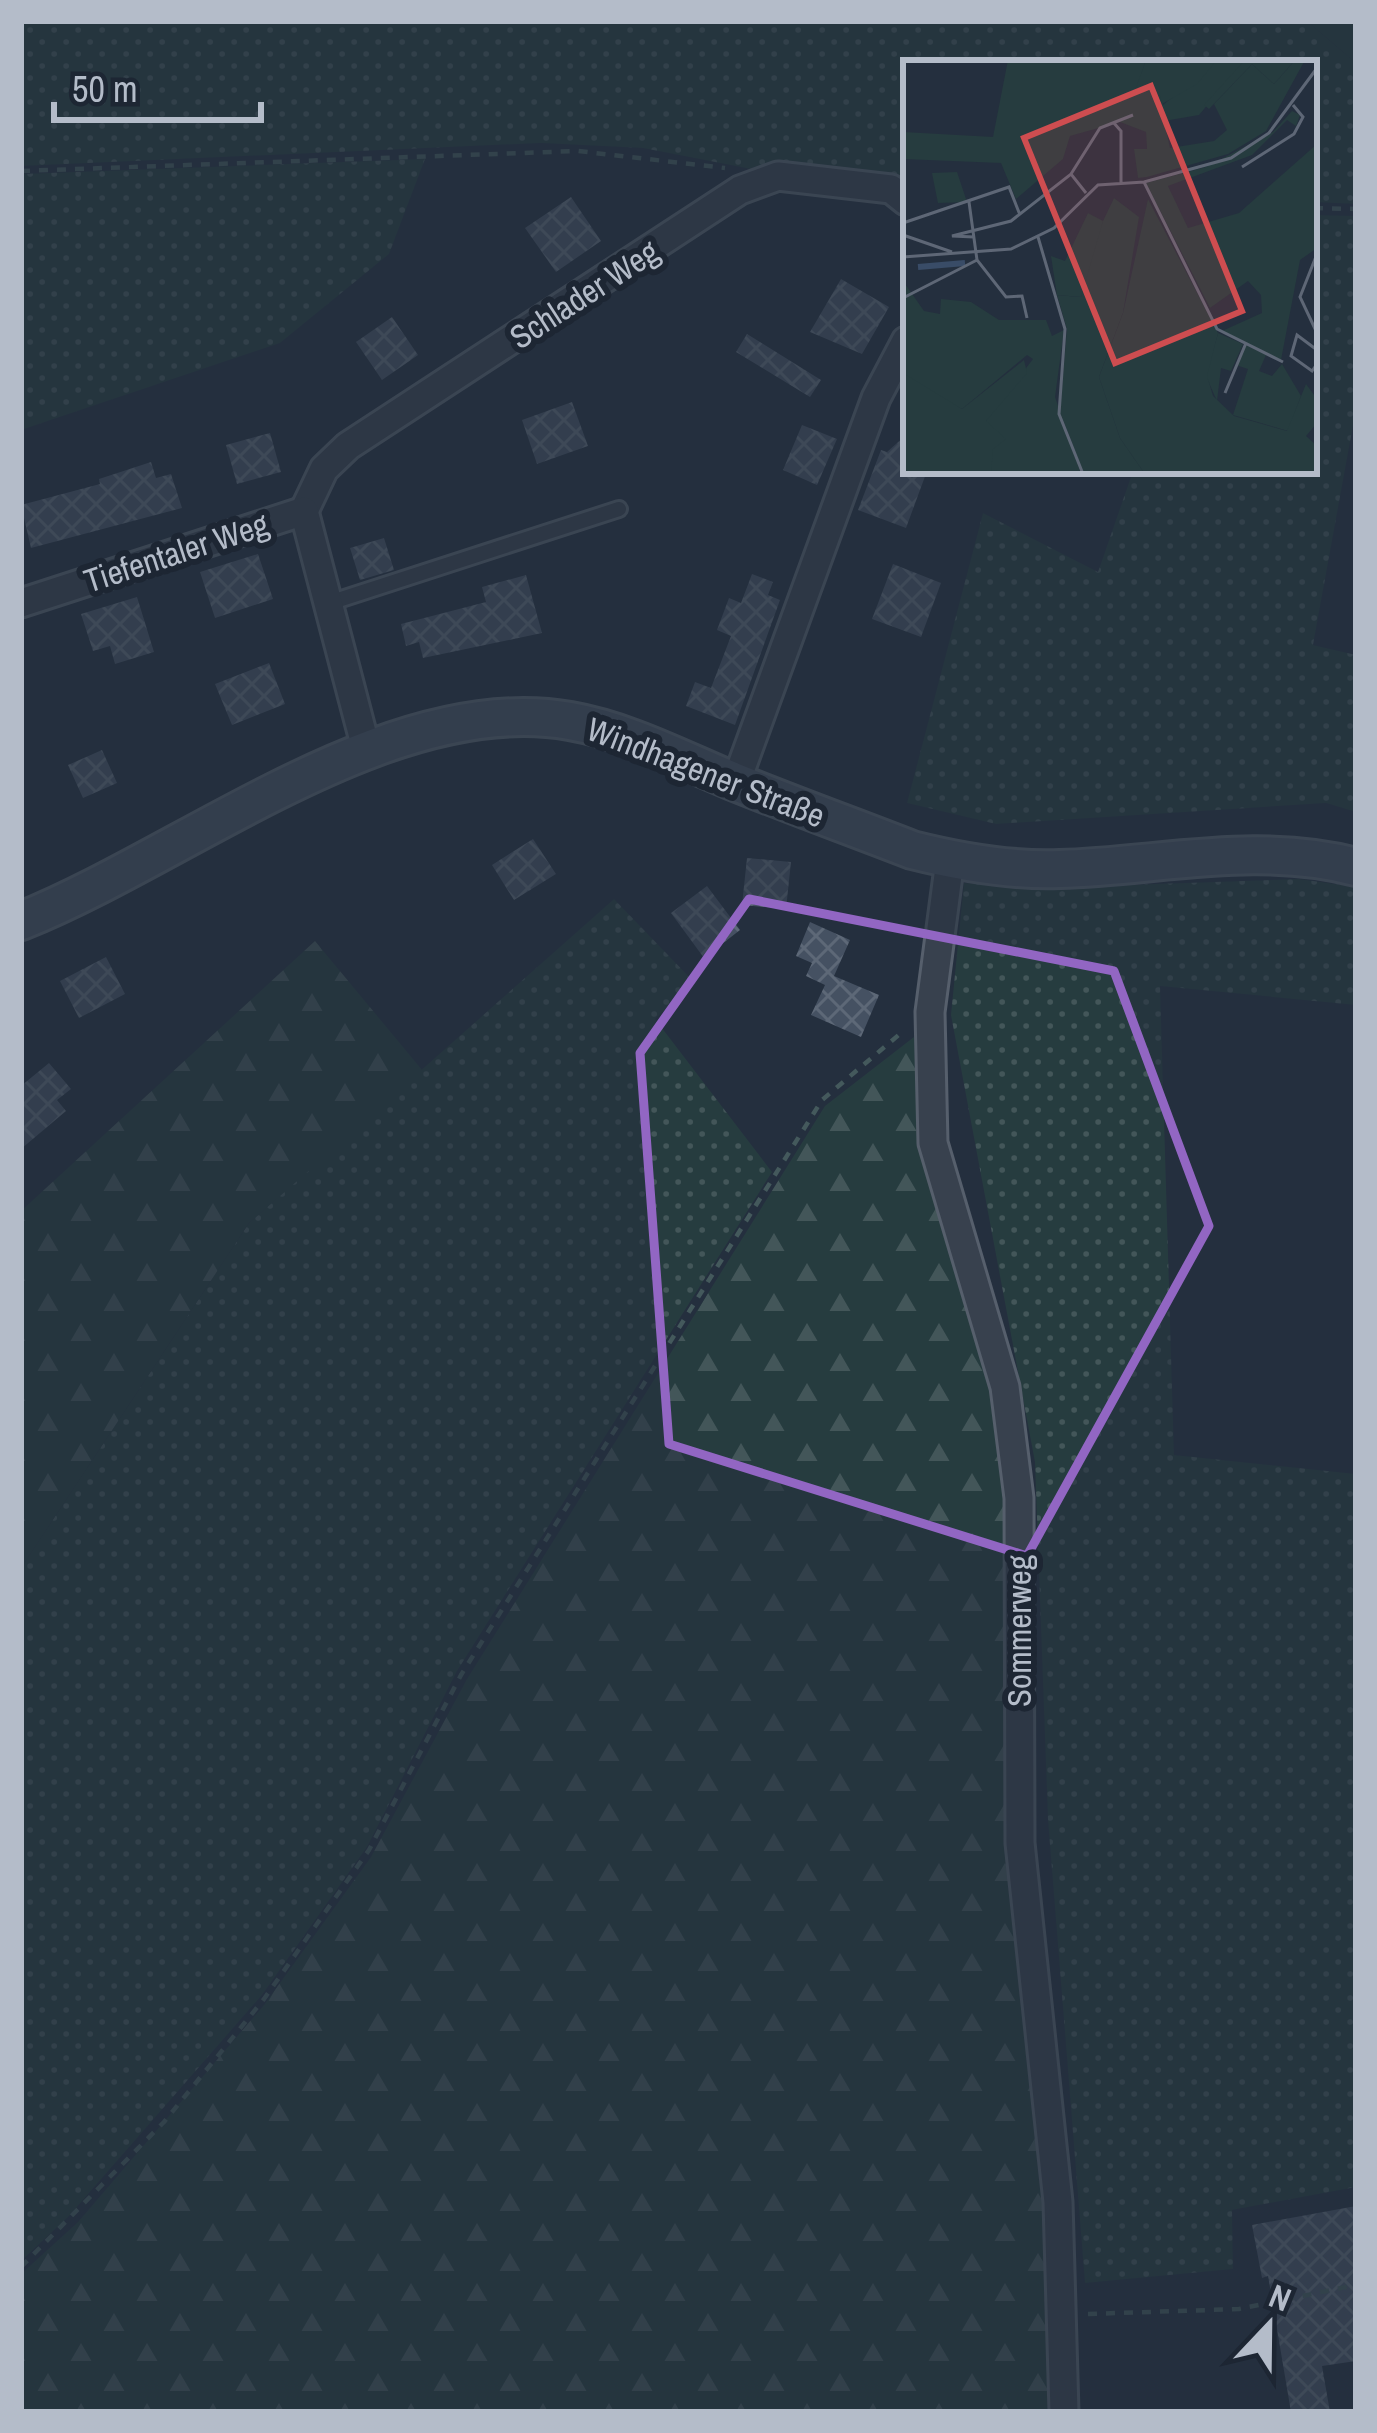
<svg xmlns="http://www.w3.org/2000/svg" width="1377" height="2433" font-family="'Archivo Narrow',sans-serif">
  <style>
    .grass { fill: url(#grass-dots) }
    .forest { fill: url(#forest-firs) }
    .building { fill: url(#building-cross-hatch) }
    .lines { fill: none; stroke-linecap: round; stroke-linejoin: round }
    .service-casing { stroke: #565f6c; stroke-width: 20 }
    .minor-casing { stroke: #565f6c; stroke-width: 33 }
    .secondary-casing { stroke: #565f6c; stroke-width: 42 }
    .path { stroke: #44595c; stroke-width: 4.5; stroke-dasharray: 9 9; stroke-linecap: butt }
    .service { stroke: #38414e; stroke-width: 14 }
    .minor { stroke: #38414e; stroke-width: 27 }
    .secondary { stroke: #465061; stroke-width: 36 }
    .marked { fill: none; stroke: #9266c3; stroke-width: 9; stroke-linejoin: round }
    .labels { text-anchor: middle; stroke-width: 12; stroke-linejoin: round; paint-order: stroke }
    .street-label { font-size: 33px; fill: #b4bcc9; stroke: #1d2633 }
    .inset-river { fill: none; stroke: #394c67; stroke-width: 6 }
    .inset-road { fill: none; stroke: #5e6776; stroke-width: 3 }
    .view { fill: #ce4d50; fill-opacity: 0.15; stroke: #ce4d50; stroke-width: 6 }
    .inset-edge { fill: none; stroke: #b4bcc9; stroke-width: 6 }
  </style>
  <defs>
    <pattern id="grass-dots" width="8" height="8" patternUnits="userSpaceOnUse" patternTransform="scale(3)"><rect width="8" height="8" fill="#263c3f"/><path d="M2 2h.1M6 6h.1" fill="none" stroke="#435659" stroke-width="1.8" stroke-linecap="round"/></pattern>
    <pattern id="forest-firs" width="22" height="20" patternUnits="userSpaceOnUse" patternTransform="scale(3)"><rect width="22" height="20" fill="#263c3f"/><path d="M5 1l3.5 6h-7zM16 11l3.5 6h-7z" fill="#435659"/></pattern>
    <pattern id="building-cross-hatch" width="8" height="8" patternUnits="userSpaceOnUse" patternTransform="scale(3)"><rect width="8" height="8" fill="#455162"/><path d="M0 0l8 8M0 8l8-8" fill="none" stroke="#5d6877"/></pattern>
  </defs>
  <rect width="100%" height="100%" fill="#242f3e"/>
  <g class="grass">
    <polygon points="21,21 1307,21 1356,63 1356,204 1314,202 1314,63 906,63 906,184 767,172 643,148 541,143 21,166"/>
    <polygon points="425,159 389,254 280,343 21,430 21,174"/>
    <polygon points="1314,215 1356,216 1356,409 1313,645 1356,655 1356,812 1326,803 996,824 907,803 983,513 1098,572 1133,471 1314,471"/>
    <polygon points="1299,879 1356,887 1356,1005 1160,986 1174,1455 1356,1474 1356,2187 1232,2210 1233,2269 1085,2283 1048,1820 1035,1462 951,1015 964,883 1069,887"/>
    <polygon points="614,899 694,982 655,1019 772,1172 457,1671 367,1847 262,1995 68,2217 21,2261 21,1568 249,1223"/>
  </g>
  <g class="forest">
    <polygon points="1307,21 1356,21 1356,63"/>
    <polygon points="315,941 423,1071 249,1223 21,1568 21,1211"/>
    <polygon points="923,1030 1005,1440 1053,2200 1047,2412 21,2412 21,2274 78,2222 264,2005 371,1857 467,1679 825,1106"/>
  </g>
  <g class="building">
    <polygon points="571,197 601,241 556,272 525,228"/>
    <polygon points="841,279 889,307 862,354 810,332"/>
    <polygon points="392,317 418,355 382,380 356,342"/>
    <polygon points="747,334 821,380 810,397 736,352"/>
    <polygon points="572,402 588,446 537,464 522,420"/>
    <polygon points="802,425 837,439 817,485 783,470"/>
    <polygon points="270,433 281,472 237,484 226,445"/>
    <polygon points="906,435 906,471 927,471 906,528 858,510 881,450 887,452"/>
    <polygon points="151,462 156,478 171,474 182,508 31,548 21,505 100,484 99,479"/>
    <polygon points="384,538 394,570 360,580 350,548"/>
    <polygon points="258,554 273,599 215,618 200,572"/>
    <polygon points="893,564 941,583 921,637 872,619"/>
    <polygon points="752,574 773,582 768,595 780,600 735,725 686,706 695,682 711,688 731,636 717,630 729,598 741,603"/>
    <polygon points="526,575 542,633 423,658 419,642 406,646 401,624 486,602 482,587"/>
    <polygon points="137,597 154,652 115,664 110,646 93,651 81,614"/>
    <polygon points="269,663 285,704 232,725 215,684"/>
    <polygon points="102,750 117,783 83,798 68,765"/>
    <polygon points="533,839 556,874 514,900 492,865"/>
    <polygon points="747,858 791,862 786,909 742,905"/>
    <polygon points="707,886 740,930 704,958 671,913"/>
    <polygon points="810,922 850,940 834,976 879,995 861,1037 811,1015 825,985 806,976 812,963 796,956"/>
    <polygon points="106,957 125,994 79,1018 60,981"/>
    <polygon points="49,1063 71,1089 57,1100 66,1111 21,1149 21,1086"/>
    <polygon points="1356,2206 1356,2361 1322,2366 1330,2412 1291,2412 1268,2276 1262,2278 1252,2225"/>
  </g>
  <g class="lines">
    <defs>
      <polyline id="service" points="329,603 619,509"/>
      <g id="minor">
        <polyline points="304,511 324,469 348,446 740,190 778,176 891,189 906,201"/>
        <polyline points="21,603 304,511 366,748"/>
        <polyline points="736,782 876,398 906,341"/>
        <polyline points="950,860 930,1012 933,1143 1005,1387 1019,1498 1020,1843 1058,2202 1064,2412"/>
      </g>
      <path id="secondary" d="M21,921C186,855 390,689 570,721C627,731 680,759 733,781C792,805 853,827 912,850C960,862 1010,871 1060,869C1159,866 1258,841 1356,867"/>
    </defs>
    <use href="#service" class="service-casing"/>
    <use href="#minor" class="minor-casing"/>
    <use href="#secondary" class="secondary-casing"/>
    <g class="path">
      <polyline points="21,171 578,151 725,168"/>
      <polyline points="1314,208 1356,209"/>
      <polyline points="21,2267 164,2122 264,1999 369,1850 461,1675 822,1100 901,1033"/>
      <polyline points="1088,2314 1239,2309 1356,2285"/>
    </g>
    <use href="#service" class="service"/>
    <use href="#minor" class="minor"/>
    <use href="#secondary" class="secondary"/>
  </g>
  <path d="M0 0H1377V2433H0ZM749,899L1114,971L1209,1226L1027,1556L669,1444L640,1053Z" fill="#242f3e" fill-opacity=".55" fill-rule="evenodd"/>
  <path class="marked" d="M749,899L1114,971L1209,1226L1027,1556L669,1444L640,1053Z"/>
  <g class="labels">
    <g class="street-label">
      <text transform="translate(584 294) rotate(-33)" y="12">Schlader Weg</text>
      <text transform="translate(176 552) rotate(-18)" y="12">Tiefentaler Weg</text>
      <text transform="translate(706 772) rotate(21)" y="12">Windhagener Straße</text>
      <text transform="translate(1019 1631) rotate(-90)" y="12">Sommerweg</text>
    </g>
  </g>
  <g transform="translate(903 60)">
    <rect width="414" height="414" fill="#242f3e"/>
    <path d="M105,0H243L234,28L258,36L260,45L314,0H342L296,55L261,61L267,88L311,81L324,70L311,44L349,4L371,24L392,0H402L363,71L325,94L244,117L235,118L231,89H244L243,72L217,62L167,76L160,99L113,139L98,103L0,99V72L90,77ZM389,51L397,55L393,66L384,60L349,95L265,126L285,168L336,153L414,84V188L397,200L378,300L319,271L359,253L358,235L345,221L307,248L243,123L303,107L370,72ZM54,112L64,142L35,143L29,113ZM211,138L236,157L220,253L196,317L217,378L242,414H181L157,352L164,269L154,235L178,237L190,182ZM0,221L21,251L37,254L38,239L68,242L96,260H143L149,276L161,270L152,337L178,414H88L82,362L130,299L124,295L59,349L8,323L0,313ZM315,273L340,284L328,311L318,308L314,341L303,316ZM343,285L363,295L356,311L369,316L379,304L398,336L385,371L330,355L345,309L333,305Z" fill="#263c3f"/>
    <path d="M243,0H314L294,24L259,44L257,36L233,28ZM342,0H392L371,24L349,4L306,49L301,45ZM245,139L315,273L304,316L310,336L331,356L384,371L403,324L414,339V363L403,376L414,386V414H242L217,378L196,317L220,253ZM185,153L200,161L178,237L154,235L148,196L162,201ZM121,300L124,313L83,361L103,379L90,389L88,414H0V313L59,349Z" fill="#263c3f"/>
    <path class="inset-river" d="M15,207L62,203"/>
    <path class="inset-road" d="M210,62L218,71V123M339,107L391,74L400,57L390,45M168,114L197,68L230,55M241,122L314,269L380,302M66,142L74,200L103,237L119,236L124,258M0,163L106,127L117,155M0,175L49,192M71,177L49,176L108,161L168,114L183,133M135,177L162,269L156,354L180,414M414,194L397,237L414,273M0,197L108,189L151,168L195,125L241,122L328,98L366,73L414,8M0,238L74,200M414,290L394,275L388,296L409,311L414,304M322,333L343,283"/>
    <path class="view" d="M248,26L339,251L212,303L121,78Z"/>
    <rect width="414" height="414" class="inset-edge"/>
  </g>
  <rect width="1377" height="2433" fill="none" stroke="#b4bcc9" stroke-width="48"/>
  <g transform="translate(1269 2325) rotate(22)" stroke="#1d2633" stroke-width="9" paint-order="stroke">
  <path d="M0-9L21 45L0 30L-21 45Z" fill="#b4bcc9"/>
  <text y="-18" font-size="33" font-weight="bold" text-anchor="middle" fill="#b4bcc9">N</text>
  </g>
  <path d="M54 102v18h207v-18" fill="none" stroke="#b4bcc9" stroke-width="6"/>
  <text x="72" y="102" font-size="36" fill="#b4bcc9" stroke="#1d2633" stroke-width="9" paint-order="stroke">50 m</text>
</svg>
